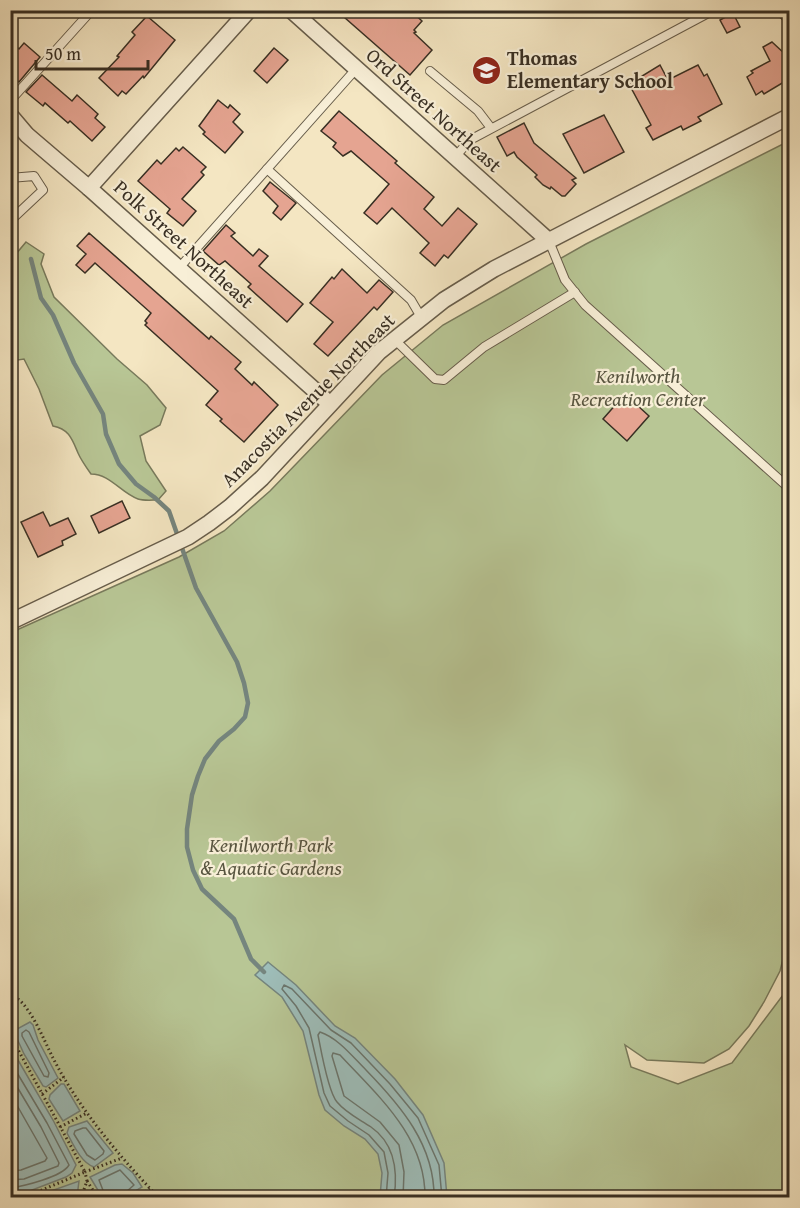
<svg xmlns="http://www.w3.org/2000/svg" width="800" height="1208" font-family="'Gentium Book Plus',serif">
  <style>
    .green { fill: #b8c695; stroke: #787a5c; stroke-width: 1.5 }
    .water { fill: #9ebeba; stroke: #75857e; stroke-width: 1.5 }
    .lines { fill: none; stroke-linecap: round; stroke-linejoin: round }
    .shore { stroke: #6b766e; stroke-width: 1.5 }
    .stream { stroke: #75857e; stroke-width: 4.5 }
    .building { fill: #e5a491; stroke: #382f23; stroke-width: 1.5 }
    .service-casing { stroke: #675d4b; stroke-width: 10 }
    .minor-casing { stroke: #675d4b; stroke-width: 18 }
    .path { stroke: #382f23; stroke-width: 3; stroke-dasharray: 1.5 3; stroke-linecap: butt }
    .service { stroke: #f8efd7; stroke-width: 8 }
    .minor { stroke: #f8efd7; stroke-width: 15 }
    .labels { text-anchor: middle; stroke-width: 4.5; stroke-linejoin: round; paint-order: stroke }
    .poi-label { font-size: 20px; font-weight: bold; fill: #382f23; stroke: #f8efd7; text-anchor: start }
    .street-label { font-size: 20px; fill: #382f23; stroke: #f8efd7 }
    .park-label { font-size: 20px; font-style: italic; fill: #585540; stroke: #f8efd7 }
  </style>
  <rect width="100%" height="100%" fill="#f4e6c2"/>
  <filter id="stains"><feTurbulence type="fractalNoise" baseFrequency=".00333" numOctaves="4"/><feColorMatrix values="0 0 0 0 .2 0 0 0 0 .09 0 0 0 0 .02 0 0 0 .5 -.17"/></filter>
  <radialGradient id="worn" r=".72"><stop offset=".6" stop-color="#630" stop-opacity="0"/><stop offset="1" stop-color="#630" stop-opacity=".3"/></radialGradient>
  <g class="green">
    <polygon points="789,141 789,944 785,951 780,971 764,1002 749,1026 729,1049 704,1063 647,1060 625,1045 631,1067 678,1084 732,1063 789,987 789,1197 11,1197 10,633 179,557 224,531 270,491 382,375 443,325 586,244"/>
    <path d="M26,242L44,254L41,264L54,297L117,359L147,385L166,408L160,425L140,436L146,461L166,491L158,500C152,500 144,501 138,499C121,493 110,474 91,474C86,467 81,460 78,453C72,439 69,429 53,426L39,389L24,359L11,361V267L16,254Z"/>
  </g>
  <g class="water">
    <polygon points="268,962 296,985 335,1026 355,1038 395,1079 423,1115 444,1163 447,1197 380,1197 382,1173 378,1154 365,1139 344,1126 325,1110 319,1095 303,1031 282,997 255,975"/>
    <polygon points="30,1022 33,1025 38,1040 58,1078 46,1087 43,1086 24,1054 14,1032 17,1029"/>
    <polygon points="11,1048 53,1120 76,1165 72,1173 66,1177 27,1192 11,1194"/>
    <polygon points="61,1084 64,1084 80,1111 63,1121 49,1099 50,1095"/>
    <path d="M87,1121L113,1153L94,1167C81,1163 73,1144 67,1133L69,1127Z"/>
    <polygon points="122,1164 133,1173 142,1187 126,1197 102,1197 90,1177 115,1165"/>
    <polygon points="79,1181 77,1197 34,1197"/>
  </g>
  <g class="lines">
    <g class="shore">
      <polygon points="26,1030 29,1032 49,1073 48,1077 44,1076 22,1036 22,1033"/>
      <path d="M10,1061L47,1123L69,1165C62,1177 24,1186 10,1188"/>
      <polyline points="10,1075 41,1127 59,1163 58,1166 24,1179 10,1180"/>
      <polyline points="10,1093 47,1158 45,1161 21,1170 10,1171"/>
      <polygon points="83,1128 86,1128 104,1151 103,1154 95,1160 87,1155 74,1134 75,1131"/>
      <polyline points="106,1198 99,1180 120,1170 134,1185 126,1192 125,1198"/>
      <polyline points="386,1198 388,1173 384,1152 369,1135 348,1121 330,1106 324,1093 309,1028 296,1006 282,989 284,985 292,989 331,1030 351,1043 390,1084 418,1118 439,1165 442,1198"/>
      <path d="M394,1198C398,1171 394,1143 371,1127C359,1119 346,1113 337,1102C328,1092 321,1050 318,1035L320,1032C338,1038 352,1056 366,1070C400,1105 435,1145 434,1198"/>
      <path d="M403,1198L404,1172L399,1145L380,1122L344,1096L332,1056L333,1053L340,1055C378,1096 426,1137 425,1198"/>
    </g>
    <polyline class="stream" points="31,259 41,298 53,315 74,363 103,414 106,434 119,464 136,484 154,497 169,511 196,588 237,662 244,683 248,703 245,717 234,729 219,741 205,759 198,776 192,795 187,829 187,847 193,870 202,889 234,919 251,959 264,972"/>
  </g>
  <g class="building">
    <polygon points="336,10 410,10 422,21 414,30 416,32 414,33 432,50 410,75"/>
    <polygon points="733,13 740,27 727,33 720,20"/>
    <polygon points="147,16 175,40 144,78 143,76 126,94 122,91 118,96 99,78 119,57 117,56 135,35 132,32"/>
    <polygon points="10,41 19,49 24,43 40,57 19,82 10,75"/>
    <polygon points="772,42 786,55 789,62 789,79 764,94 762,91 756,95 747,77 753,73 751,71 770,61 763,47"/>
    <polygon points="274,48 288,60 267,83 254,71"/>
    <polygon points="660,65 668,80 698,65 704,76 707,74 722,104 698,117 701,121 683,130 681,126 653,140 646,128 651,125 629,84"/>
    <polygon points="42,75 72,101 77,95 98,114 95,118 105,127 92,141 70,121 68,123 45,103 43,106 26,92"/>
    <polygon points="218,100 228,108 230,105 240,114 233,122 243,132 225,153 203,134 205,132 199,126"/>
    <polygon points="339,111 397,161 395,163 434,197 424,209 442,226 458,208 477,224 448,258 444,255 435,266 420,253 429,243 392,208 377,224 364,213 389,184 351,151 343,156 333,147 336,143 321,131"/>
    <polygon points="604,115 624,152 584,173 563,134"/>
    <polygon points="524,123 534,143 576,178 572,180 576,184 565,196 562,196 551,187 550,189 543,185 535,177 537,175 517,157 514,152 507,156 497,137"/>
    <polygon points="183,147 206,167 201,172 204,175 182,199 196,211 183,226 167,213 170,209 138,181 157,160 161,164 176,148 179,151"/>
    <polygon points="270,182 296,203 281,220 273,213 278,206 263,191"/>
    <polygon points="226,225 235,233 231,236 253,256 259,249 268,256 259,266 303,304 287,322 248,287 251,284 225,261 219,265 203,251"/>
    <polygon points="89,233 209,339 211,336 241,362 235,369 252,385 254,382 278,405 244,442 220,421 222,419 206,405 218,391 145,325 147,323 145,321 151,313 95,263 85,273 76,265 86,254 77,246"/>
    <polygon points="342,269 367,293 379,280 393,292 377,310 374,307 328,356 314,344 333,322 310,303 332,277 334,279"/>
    <polygon points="625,394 649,416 627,441 603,419"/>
    <polygon points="122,501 130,518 99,533 91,516"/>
    <polygon points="43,512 50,526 68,518 76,534 62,541 63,545 38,557 21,522"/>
  </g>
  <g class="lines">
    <defs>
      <g id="service">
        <polyline points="430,71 478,111 491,128"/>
        <polyline points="10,101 92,10"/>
        <polyline points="455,157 470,140 714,10"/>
        <polyline points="267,169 411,300 421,317"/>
        <polyline points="10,178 34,176 43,190 10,221"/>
        <polyline points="549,241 565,280 585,305 790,489"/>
        <polyline points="179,268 356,69"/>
        <polyline points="394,339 435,379 444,380 484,347 575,292"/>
      </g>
      <g id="minor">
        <polyline points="291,10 549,241"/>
        <polyline points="784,10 790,15"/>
        <polyline points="10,115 27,135 89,188 330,404"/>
        <polyline points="89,188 249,10"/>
        <polyline points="10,622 188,537 209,523 230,507 262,478 379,352 444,300 494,269 790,116"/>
      </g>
    </defs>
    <use href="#service" class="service-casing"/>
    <use href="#minor" class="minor-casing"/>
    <g class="path">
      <path d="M10,995C28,998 45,1043 53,1058C79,1109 120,1157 159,1198"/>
      <polyline points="10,1035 85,1172 30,1195 20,1198"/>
      <polyline points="42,1094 64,1077"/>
      <polyline points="60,1127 87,1113"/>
      <polyline points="87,1181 98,1198"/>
      <polyline points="81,1198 87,1181 85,1172 122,1158"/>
      <polyline points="133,1198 150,1189"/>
    </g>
    <use href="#service" class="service"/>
    <use href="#minor" class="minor"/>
  </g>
  <defs>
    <symbol id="school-disc" viewBox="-11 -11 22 22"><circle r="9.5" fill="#8f2418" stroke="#f8efd7"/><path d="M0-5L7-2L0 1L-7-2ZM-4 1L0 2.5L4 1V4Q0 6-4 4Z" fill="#fff"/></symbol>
  </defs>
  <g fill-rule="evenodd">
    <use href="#school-disc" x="470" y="54" width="33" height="33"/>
  </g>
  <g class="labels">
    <g class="poi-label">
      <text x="507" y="65">Thomas<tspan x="507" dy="23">Elementary School</tspan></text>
    </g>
    <g class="street-label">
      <text transform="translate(434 110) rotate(42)" y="7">Ord Street Northeast</text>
      <text transform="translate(184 244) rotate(42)" y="7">Polk Street Northeast</text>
      <text transform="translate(308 400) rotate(-45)" y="7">Anacostia Avenue Northeast</text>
    </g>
    <g class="park-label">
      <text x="638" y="383">Kenilworth<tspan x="638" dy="23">Recreation Center</tspan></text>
      <text x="271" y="852">Kenilworth Park<tspan x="271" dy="23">&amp; Aquatic Gardens</tspan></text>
    </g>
  </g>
  <rect width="800" height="1208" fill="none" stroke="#f4e6c2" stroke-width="36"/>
  <rect x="12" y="12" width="776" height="1184" fill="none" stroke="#382f23" stroke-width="3"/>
  <rect x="18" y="18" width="764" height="1172" fill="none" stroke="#382f23" stroke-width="1.5"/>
  <path d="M36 60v9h112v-9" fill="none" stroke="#382f23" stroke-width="3"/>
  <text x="45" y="60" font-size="18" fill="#382f23" stroke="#f8efd7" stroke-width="4.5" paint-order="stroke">50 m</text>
  <rect width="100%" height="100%" filter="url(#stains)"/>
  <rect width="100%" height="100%" fill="url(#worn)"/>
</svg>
